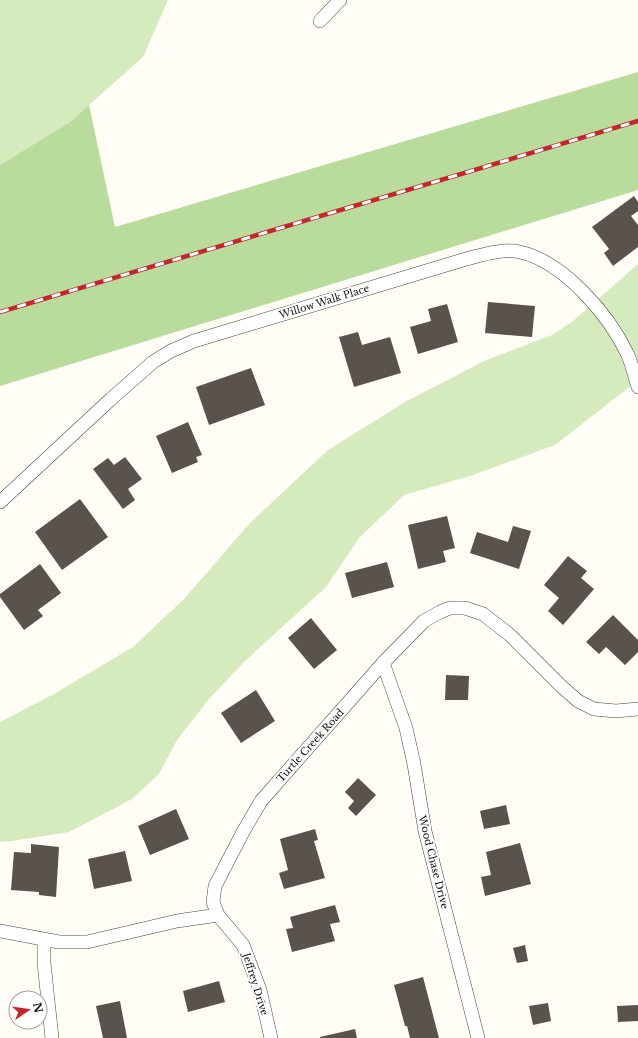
<svg xmlns="http://www.w3.org/2000/svg" width="638" height="1038" font-family="'Libre Baskerville',serif">
  <style>
    .green { fill: #d5ebbd }
    .forest { fill: #b9dc9c }
    .building { fill: #5a524d }
    .lines { fill: none; stroke-linecap: round; stroke-linejoin: round }
    .street-casing { stroke: #444; stroke-width: 14 }
    .street { stroke: #fff; stroke-width: 13 }
    .rail-casing { stroke: #c4262e; stroke-width: 4.5 }
    .rail { stroke: #fff; stroke-width: 3; stroke-dasharray: 9; stroke-linecap: butt }
    .labels { text-anchor: middle; stroke-width: 4; stroke-linejoin: round; paint-order: stroke }
    .street-label { font-size: 10px; fill: #111; stroke: #fff }
  </style>
  <rect width="100%" height="100%" fill="#fffdf5"/>
  <g class="green">
    <polygon points="0,0 168,0 143,57 70,122 0,165"/>
    <polygon points="638,264 638,379 637,381 555,445 470,476 404,495 359,538 326,587 244,662 209,699 177,740 159,774 132,799 69,832 12,841 0,842 0,722 52,695 133,647 185,598 249,524 328,450 405,402 484,361 552,335 573,321"/>
  </g>
  <polygon class="forest" points="638,72 638,190 0,386 0,165 70,122 89,105 115,227"/>
  <g class="building">
    <polygon points="634,196 638,202 638,211 631,216 638,225 638,247 613,266 604,253 609,249 592,227"/>
    <polygon points="488,302 535,306 532,337 485,333"/>
    <polygon points="447,304 458,342 418,354 410,327 431,321 428,309"/>
    <polygon points="358,332 362,345 390,337 401,373 354,387 339,337"/>
    <polygon points="251,368 265,405 209,425 196,387"/>
    <polygon points="188,422 202,455 196,457 198,462 172,473 156,436"/>
    <polygon points="125,457 142,479 128,489 135,500 123,509 93,469 108,458 114,465"/>
    <polygon points="80,499 108,537 62,570 35,532"/>
    <polygon points="447,516 455,548 443,551 446,562 418,569 408,525"/>
    <polygon points="513,526 531,531 519,569 470,553 477,532 508,542"/>
    <polygon points="568,556 587,571 581,578 594,589 563,625 548,611 559,598 544,585"/>
    <polygon points="387,562 394,587 352,598 345,573"/>
    <polygon points="40,564 61,593 38,610 43,616 24,630 0,597 0,594"/>
    <polygon points="613,615 638,640 638,652 625,665 606,647 599,654 586,642"/>
    <polygon points="311,618 337,650 314,669 288,638"/>
    <polygon points="446,675 469,676 468,700 445,700"/>
    <polygon points="256,690 275,721 241,743 221,713"/>
    <polygon points="358,778 376,795 356,816 348,808 354,801 345,792"/>
    <polygon points="506,805 510,824 484,829 480,811"/>
    <polygon points="176,809 189,839 150,855 138,826"/>
    <polygon points="315,829 318,840 314,841 325,878 284,889 279,873 288,870 280,839"/>
    <polygon points="520,843 531,884 485,896 481,877 491,875 486,852"/>
    <polygon points="31,844 59,847 56,897 39,895 39,892 11,890 14,852 31,853"/>
    <polygon points="125,851 132,881 94,889 88,859"/>
    <polygon points="335,905 340,922 330,924 335,941 292,952 286,929 293,928 290,917"/>
    <polygon points="525,945 528,961 517,963 513,948"/>
    <polygon points="423,977 439,1038 410,1038 407,1026 405,1026 394,985"/>
    <polygon points="219,981 225,1002 188,1012 183,991"/>
    <polygon points="120,1001 127,1038 103,1038 96,1006"/>
    <polygon points="548,1003 551,1021 533,1025 529,1006"/>
    <polygon points="638,1005 638,1021 618,1022 617,1006"/>
    <polygon points="355,1029 357,1038 320,1038 320,1037"/>
  </g>
  <g class="lines">
    <defs>
      <g id="street">
        <polyline points="320,21 340,0"/>
        <path d="M0,502L111,399L153,362L171,351L194,341L466,259C482,255 503,248 520,252C564,262 609,315 628,355C632,365 635,377 638,387"/>
        <polyline points="383,663 406,728 414,764 425,831 478,1038"/>
        <polyline points="0,931 59,942 87,942 177,921 218,915"/>
        <polyline points="44,940 44,963 52,1038"/>
        <polyline points="271,1038 260,990 243,945 218,915 213,902 215,886 243,832 261,801 383,663 424,621 440,612 450,608 465,608 483,614 510,635 561,686 578,701 594,709 616,711 638,709"/>
      </g>
    </defs>
    <use href="#street" class="street-casing"/>
    <use href="#street" class="street"/>
    <defs>
      <polyline id="rail" points="0,312 638,121"/>
    </defs>
    <use href="#rail" class="rail-casing"/>
    <use href="#rail" class="rail"/>
  </g>
  <g class="labels">
    <g class="street-label">
      <text transform="translate(324 301) rotate(-17)" y="4">Willow Walk Place</text>
      <text transform="translate(310 745) rotate(-48)" y="4">Turtle Creek Road</text>
      <text transform="translate(434 862) rotate(76)" y="4">Wood Chase Drive</text>
      <text transform="translate(256 984) rotate(73)" y="4">Jeffrey Drive</text>
    </g>
  </g>
  <g transform="translate(28 1010) rotate(77)"><circle r="19" fill="#ffffff" stroke="#a0a0a0"/>
  <path d="M0-3L7 15L0 10L-7 15Z" fill="#c4262e"/>
  <text y="-6" font-size="11" font-weight="bold" text-anchor="middle" fill="#111111">N</text>
  </g>
</svg>
